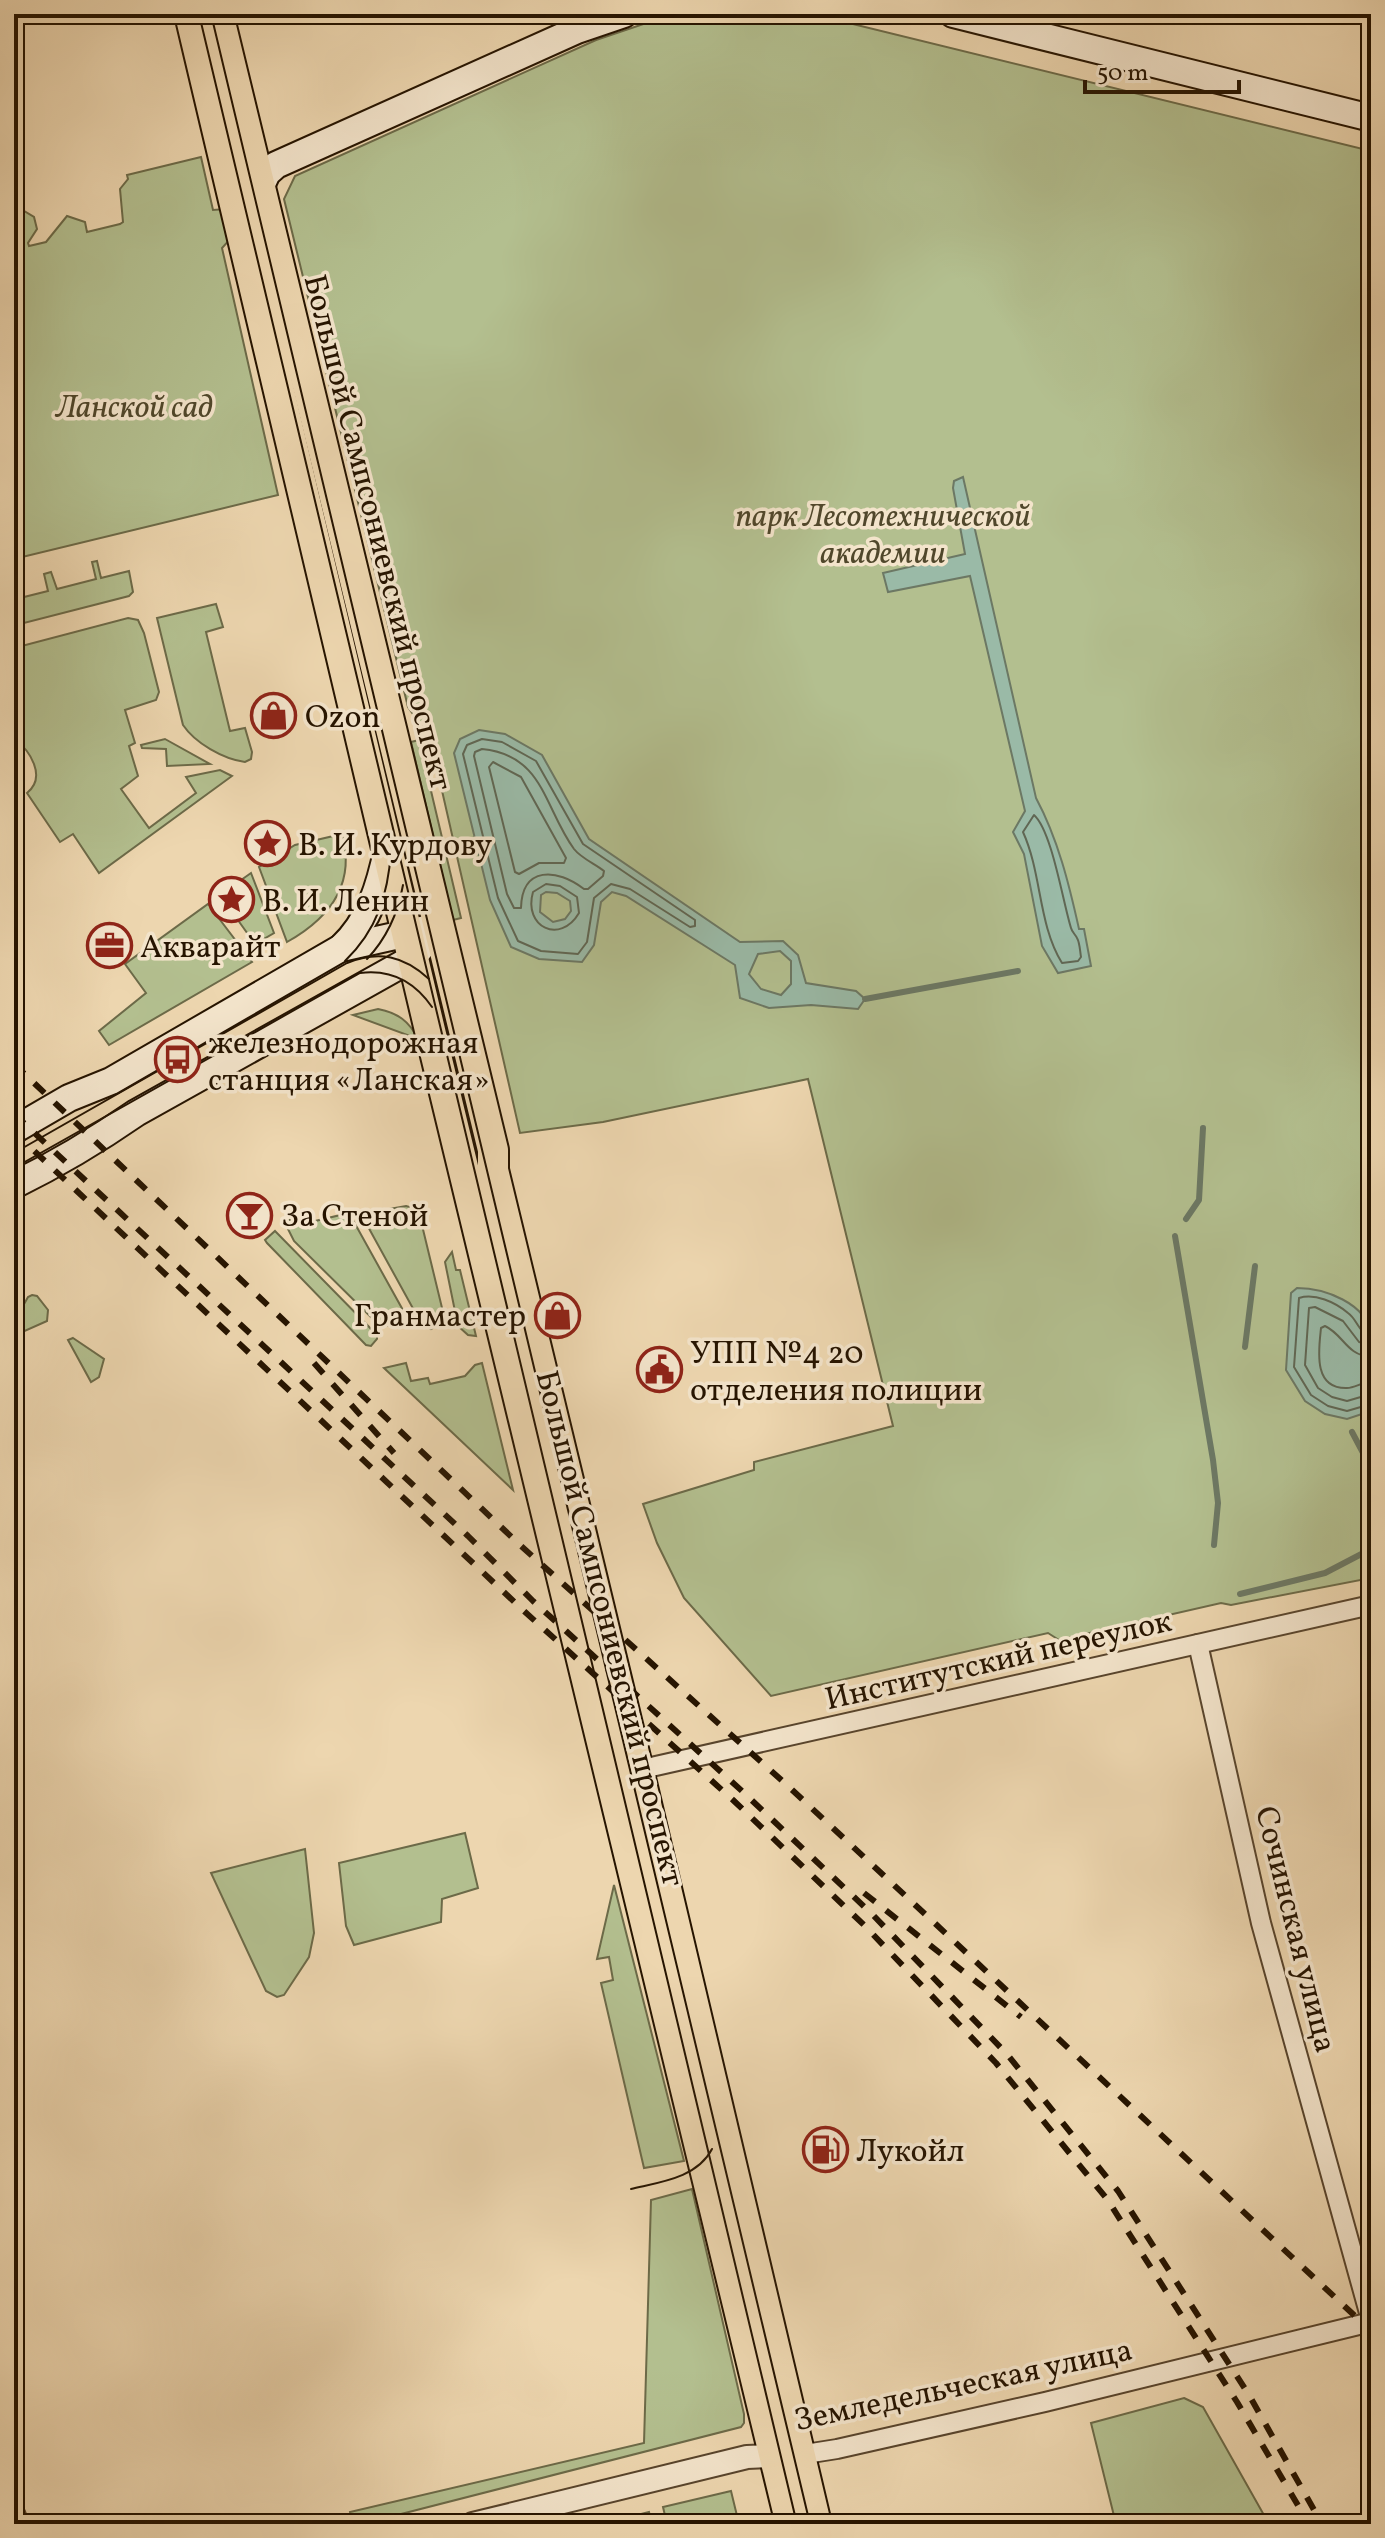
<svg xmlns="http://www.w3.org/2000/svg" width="1385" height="2538" font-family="Vollkorn,serif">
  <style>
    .green { fill: #b3bf8f; stroke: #6c6a48; stroke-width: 2 }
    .water { fill: #9abaa7; stroke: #6c7864; stroke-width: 2; fill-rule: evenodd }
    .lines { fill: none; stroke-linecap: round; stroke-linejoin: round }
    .shore { stroke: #606754; stroke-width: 2 }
    .stream { stroke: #6c7864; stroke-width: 6 }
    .minor-casing { stroke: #58442c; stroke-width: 22 }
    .tertiary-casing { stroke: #58442c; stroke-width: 26 }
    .secondary-casing { stroke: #261400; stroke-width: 30 }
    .primary-casing { stroke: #261400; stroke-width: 34 }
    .minor { stroke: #f3e4cb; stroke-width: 18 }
    .tertiary { stroke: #f3e4cb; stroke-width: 22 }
    .secondary { stroke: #f3e4cb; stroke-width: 26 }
    .primary { stroke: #edd6af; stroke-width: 30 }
    .tram { stroke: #261400; stroke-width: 2 }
    .rail { stroke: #261400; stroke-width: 6; stroke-dasharray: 14 14; stroke-linecap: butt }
    .labels { text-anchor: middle; stroke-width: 7; stroke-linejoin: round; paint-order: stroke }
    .park-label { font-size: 32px; font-style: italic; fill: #50472b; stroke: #f3e4cb }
    .street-label { font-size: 32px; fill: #261400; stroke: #f3e4cb }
    .poi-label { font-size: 32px; fill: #261400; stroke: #f3e4cb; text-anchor: start }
  </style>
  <rect width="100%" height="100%" fill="#edd6af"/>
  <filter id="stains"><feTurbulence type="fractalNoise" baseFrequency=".0025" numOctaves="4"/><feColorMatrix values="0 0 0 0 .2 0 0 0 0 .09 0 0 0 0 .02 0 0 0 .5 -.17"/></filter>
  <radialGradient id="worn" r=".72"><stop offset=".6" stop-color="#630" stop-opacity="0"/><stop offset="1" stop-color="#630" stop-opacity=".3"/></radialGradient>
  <g class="green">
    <polygon points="673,14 812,14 1371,151 1371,1578 1231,1605 1221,1603 1059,1640 1048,1633 771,1696 684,1598 657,1543 643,1504 754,1470 754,1462 893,1426 808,1079 603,1122 520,1133 430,738 408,707 284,199 295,176 596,40"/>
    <polygon points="201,157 213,210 226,209 233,236 222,248 278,495 14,559 14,205 34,217 37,229 28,243 29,246 46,242 67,216 85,222 87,232 120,224 123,222 120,189 128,179 127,175"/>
    <polygon points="97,561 101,578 129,571 133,592 129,596 24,623 14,618 14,594 16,599 48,591 44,574 51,572 57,589 96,579 92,562"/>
    <path d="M216,604L223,627L206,632L230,731L245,728L252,752L251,759L245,762C223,759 195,743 183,725L157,618Z"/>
    <path d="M128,618L138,620L144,633L159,692L156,700L125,710L135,743L129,746L138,776L121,789L149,828L196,793L186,777L220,770L232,776L99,873L73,834L60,842L27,793C47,777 30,750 14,739V648Z"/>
    <polygon points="165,739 210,764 167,766 166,749 142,748 141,745"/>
    <polygon points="419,740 461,918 453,920 411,742"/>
    <path d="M342,834C356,884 330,918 287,942L259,867L295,845Z"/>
    <polygon points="251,873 274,933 255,944 220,895"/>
    <polygon points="208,904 252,962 109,1045 99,1031 146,993 125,964"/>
    <path d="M378,1009C398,1013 409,1021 418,1039L353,1015Z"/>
    <polygon points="406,1206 413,1208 420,1217 443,1312 441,1323 431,1329 421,1323 361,1214"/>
    <polygon points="349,1213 404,1312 402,1320 391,1326 378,1324 294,1241 285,1223 291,1219 294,1226"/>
    <polygon points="275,1231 377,1335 377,1339 371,1346 366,1345 267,1243 265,1240"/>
    <polygon points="452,1252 456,1270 460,1270 476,1336 468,1335 458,1326 445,1262"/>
    <polygon points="32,1295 37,1296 48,1310 47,1321 18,1334 14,1332 14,1322 28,1297"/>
    <polygon points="73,1338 104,1359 99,1377 91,1382 68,1340"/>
    <polygon points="406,1363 411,1381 428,1378 430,1384 465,1376 475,1365 482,1363 513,1490 384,1368"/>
    <polygon points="465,1833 478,1888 442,1899 441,1922 354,1945 346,1926 339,1863"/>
    <polygon points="305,1849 314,1933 309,1957 284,1995 277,1997 266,1991 211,1873"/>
    <polygon points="614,1885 684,2161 644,2168 601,1983 613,1980 609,1957 597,1959"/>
    <polygon points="692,2189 744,2414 744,2423 741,2427 362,2524 352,2524 350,2512 644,2443 651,2200"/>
    <polygon points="1184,2398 1203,2407 1269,2524 1116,2524 1091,2423"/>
    <polygon points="731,2491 739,2524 667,2524 663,2507"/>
    <polygon points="649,2512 652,2524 602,2524"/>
  </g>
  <g class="water">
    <path d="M963,477L1036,798C1058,839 1069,884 1079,929H1084L1091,966L1058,973L1042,946L1024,854L1013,832L1025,811L970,576L888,592L883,573L965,554L953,488L954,481Z"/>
    <path d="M479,730L505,734L542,755L589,839L740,942L783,941L798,955L806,983L856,991L865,999L858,1009L811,1005L769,1008L740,998L735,965L626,896L612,892L601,902L594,945L582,962L539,959L511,947L490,900L454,753L460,739ZM546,892L557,893L570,901L571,911L565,919L553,922L540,912L541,895ZM780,951L791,961V984L781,995L761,989L749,974L758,954Z"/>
    <path d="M1297,1288C1324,1288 1367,1303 1371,1335C1374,1359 1371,1386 1371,1411L1347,1419L1325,1414L1305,1401L1286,1370L1291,1293Z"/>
  </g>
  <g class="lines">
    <g class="shore">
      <polygon points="482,739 502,742 536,761 583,844 695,920 695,926 690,927 630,889 611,884 594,898 587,942 578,954 541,951 518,941 498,898 463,754 467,745"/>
      <path d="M482,749C544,755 544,808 574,849C581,858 595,864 604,871L603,876L588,889H584C557,868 522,866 521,908H514L507,894L474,756L475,752Z"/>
      <polygon points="493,762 521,777 566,858 564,863 539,863 519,874 515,872 489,767"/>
      <path d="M1034,815C1052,831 1063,903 1071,928C1072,932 1075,934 1077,938C1080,943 1080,952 1081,957L1078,961L1062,963C1038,924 1042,874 1023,832Z"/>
      <path d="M546,884L560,886L577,897L579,913C560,945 523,927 533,892Z"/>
      <path d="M1371,1335C1358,1333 1358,1320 1348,1313C1335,1302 1315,1293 1299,1298L1294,1367L1311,1395L1328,1406L1347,1411L1371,1404"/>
      <polyline points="1371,1345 1359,1342 1343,1321 1315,1307 1309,1308 1305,1365 1318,1388 1332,1397 1347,1401 1371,1394"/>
      <path d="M1371,1357C1346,1355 1344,1335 1325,1326L1321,1328C1319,1348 1312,1389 1347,1388C1355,1388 1362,1382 1371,1382"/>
    </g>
    <g class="stream">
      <polyline points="865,999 1018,971"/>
      <polyline points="1186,1219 1199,1200 1203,1128"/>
      <polyline points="1175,1236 1213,1460 1218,1503 1214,1545"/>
      <polyline points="1245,1347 1255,1266"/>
      <polyline points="1352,1432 1371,1468"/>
      <polyline points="1240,1594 1325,1573 1371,1549"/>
    </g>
    <defs>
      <g id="minor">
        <polyline points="1198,1644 1261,1923 1371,2320"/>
        <polyline points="638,1770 1371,1605"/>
        <polyline points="799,2455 837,2449 1045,2402 1371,2322"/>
      </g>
      <g id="tertiary">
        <polyline points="14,2516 16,2524"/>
        <polyline points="473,2524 747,2457 790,2455"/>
      </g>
      <g id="secondary">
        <polyline points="953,14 1371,118"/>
        <polyline points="259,190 267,173 276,165 577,30 624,14"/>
        <polyline points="341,948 426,929"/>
        <path d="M14,1130L69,1098L111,1081L341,948C370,921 380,885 388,847"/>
        <path d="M14,1185C57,1164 97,1140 136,1113L413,958L437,926"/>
      </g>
      <g id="primary">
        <path d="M190,14C270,357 355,699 433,1043L791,2524"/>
        <polyline points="218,14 493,1150 493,1170 638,1770 816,2524"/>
      </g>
    </defs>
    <use href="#minor" class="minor-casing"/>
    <use href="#tertiary" class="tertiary-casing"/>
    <use href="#secondary" class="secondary-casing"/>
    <use href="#primary" class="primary-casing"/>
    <use href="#minor" class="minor"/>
    <use href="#tertiary" class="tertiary"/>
    <use href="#secondary" class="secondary"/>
    <use href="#primary" class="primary"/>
    <g class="tram">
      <polyline points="199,14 797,2524"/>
      <polyline points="211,14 810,2524"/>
      <path d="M367,959C387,938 398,913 403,885"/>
      <path d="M345,961C377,930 388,895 391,851"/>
      <path d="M14,1153L347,963C379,950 404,956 429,979"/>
      <path d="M14,1168L360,973C391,969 414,981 432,1007"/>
      <path d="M631,2189C660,2182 697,2178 712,2149"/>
    </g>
    <g class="rail">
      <polyline points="14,1064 520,1545 788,1786 1371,2331"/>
      <polyline points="14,1114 468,1536 533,1601 742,1791 872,1914 1006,2053 1118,2191 1249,2395 1322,2524"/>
      <polyline points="14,1132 524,1611 733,1800 864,1925 996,2063 1107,2199 1237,2402 1309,2524"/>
      <polyline points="314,1363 394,1453"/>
      <polyline points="864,1893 1021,2017"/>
    </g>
  </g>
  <defs>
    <symbol id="shop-ring" viewBox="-11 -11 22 22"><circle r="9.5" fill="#f3e4cb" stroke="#8f2418" stroke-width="1.5"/><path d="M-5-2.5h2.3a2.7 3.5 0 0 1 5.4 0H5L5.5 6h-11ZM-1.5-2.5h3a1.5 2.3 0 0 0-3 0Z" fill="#8f2418"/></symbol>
    <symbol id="sight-ring" viewBox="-11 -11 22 22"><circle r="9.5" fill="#f3e4cb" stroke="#8f2418" stroke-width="1.5"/><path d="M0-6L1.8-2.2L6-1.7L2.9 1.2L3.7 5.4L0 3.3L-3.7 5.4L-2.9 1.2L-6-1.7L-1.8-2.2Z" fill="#8f2418"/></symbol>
    <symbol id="office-ring" viewBox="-11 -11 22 22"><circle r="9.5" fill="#f3e4cb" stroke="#8f2418" stroke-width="1.5"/><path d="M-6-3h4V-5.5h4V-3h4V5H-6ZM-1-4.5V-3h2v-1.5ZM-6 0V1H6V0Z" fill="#8f2418"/></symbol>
    <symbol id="bus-ring" viewBox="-11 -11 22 22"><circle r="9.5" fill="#f3e4cb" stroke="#8f2418" stroke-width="1.5"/><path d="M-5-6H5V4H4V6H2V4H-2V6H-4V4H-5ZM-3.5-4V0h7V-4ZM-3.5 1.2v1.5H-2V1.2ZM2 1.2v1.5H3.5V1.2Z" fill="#8f2418"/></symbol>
    <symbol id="bar-ring" viewBox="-11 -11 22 22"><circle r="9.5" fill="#f3e4cb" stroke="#8f2418" stroke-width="1.5"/><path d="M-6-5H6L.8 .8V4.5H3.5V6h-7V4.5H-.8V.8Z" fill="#8f2418"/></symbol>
    <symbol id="civic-ring" viewBox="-11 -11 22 22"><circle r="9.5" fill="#f3e4cb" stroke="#8f2418" stroke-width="1.5"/><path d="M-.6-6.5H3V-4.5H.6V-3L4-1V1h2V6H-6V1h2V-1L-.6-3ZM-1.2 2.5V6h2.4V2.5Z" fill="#8f2418"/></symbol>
    <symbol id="fuel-ring" viewBox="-11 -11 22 22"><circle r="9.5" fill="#f3e4cb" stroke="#8f2418" stroke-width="1.5"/><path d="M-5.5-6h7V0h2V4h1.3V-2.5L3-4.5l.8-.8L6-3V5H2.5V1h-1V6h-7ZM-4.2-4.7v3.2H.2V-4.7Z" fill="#8f2418"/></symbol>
  </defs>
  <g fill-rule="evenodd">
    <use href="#shop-ring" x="248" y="690" width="51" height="51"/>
    <use href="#sight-ring" x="242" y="818" width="51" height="51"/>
    <use href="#sight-ring" x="206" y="874" width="51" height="51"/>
    <use href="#office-ring" x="84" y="920" width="51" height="51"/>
    <use href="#bus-ring" x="152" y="1034" width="51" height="51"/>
    <use href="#bar-ring" x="224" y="1190" width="51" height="51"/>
    <use href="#shop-ring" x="532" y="1290" width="51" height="51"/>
    <use href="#civic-ring" x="634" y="1344" width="51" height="51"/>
    <use href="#fuel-ring" x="800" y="2124" width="51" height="51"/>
  </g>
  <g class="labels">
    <g class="park-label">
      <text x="134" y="417">Ланской сад</text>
      <text x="883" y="526">парк Лесотехнической<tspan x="883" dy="37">академии</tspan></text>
    </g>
    <g class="street-label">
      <text transform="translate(379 532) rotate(76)" y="11">Большой Сампсониевский проспект</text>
      <text transform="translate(611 1628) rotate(76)" y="11">Большой Сампсониевский проспект</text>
      <text transform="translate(998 1659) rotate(-13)" y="11">Институтский переулок</text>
      <text transform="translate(1297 1929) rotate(76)" y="11">Сочинская улица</text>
      <text transform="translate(963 2384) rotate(-12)" y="11">Земледельческая улица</text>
    </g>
    <g class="poi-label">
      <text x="305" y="727">Ozon</text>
      <text x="298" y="855">В. И. Курдову</text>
      <text x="262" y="911">В. И. Ленин</text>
      <text x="140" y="957">Акварайт</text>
      <text x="208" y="1053">железнодорожная<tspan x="208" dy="37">станция «Ланская»</tspan></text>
      <text x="281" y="1226">За Стеной</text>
      <text x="526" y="1326" text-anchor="end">Гранмастер</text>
      <text x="690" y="1363">УПП №4 20<tspan x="690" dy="37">отделения полиции</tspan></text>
      <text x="856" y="2161">Лукойл</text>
    </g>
  </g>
  <rect width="1385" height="2538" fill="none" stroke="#edd6af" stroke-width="48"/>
  <rect x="16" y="16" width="1353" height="2506" fill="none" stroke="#261400" stroke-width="4"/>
  <rect x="24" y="24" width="1337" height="2490" fill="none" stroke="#261400" stroke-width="2"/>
  <path d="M1085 80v12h154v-12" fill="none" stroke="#261400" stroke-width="4"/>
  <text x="1097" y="80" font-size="24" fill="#261400" stroke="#f3e4cb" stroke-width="6" paint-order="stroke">50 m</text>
  <rect width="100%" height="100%" filter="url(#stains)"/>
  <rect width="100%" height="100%" fill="url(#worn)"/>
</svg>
